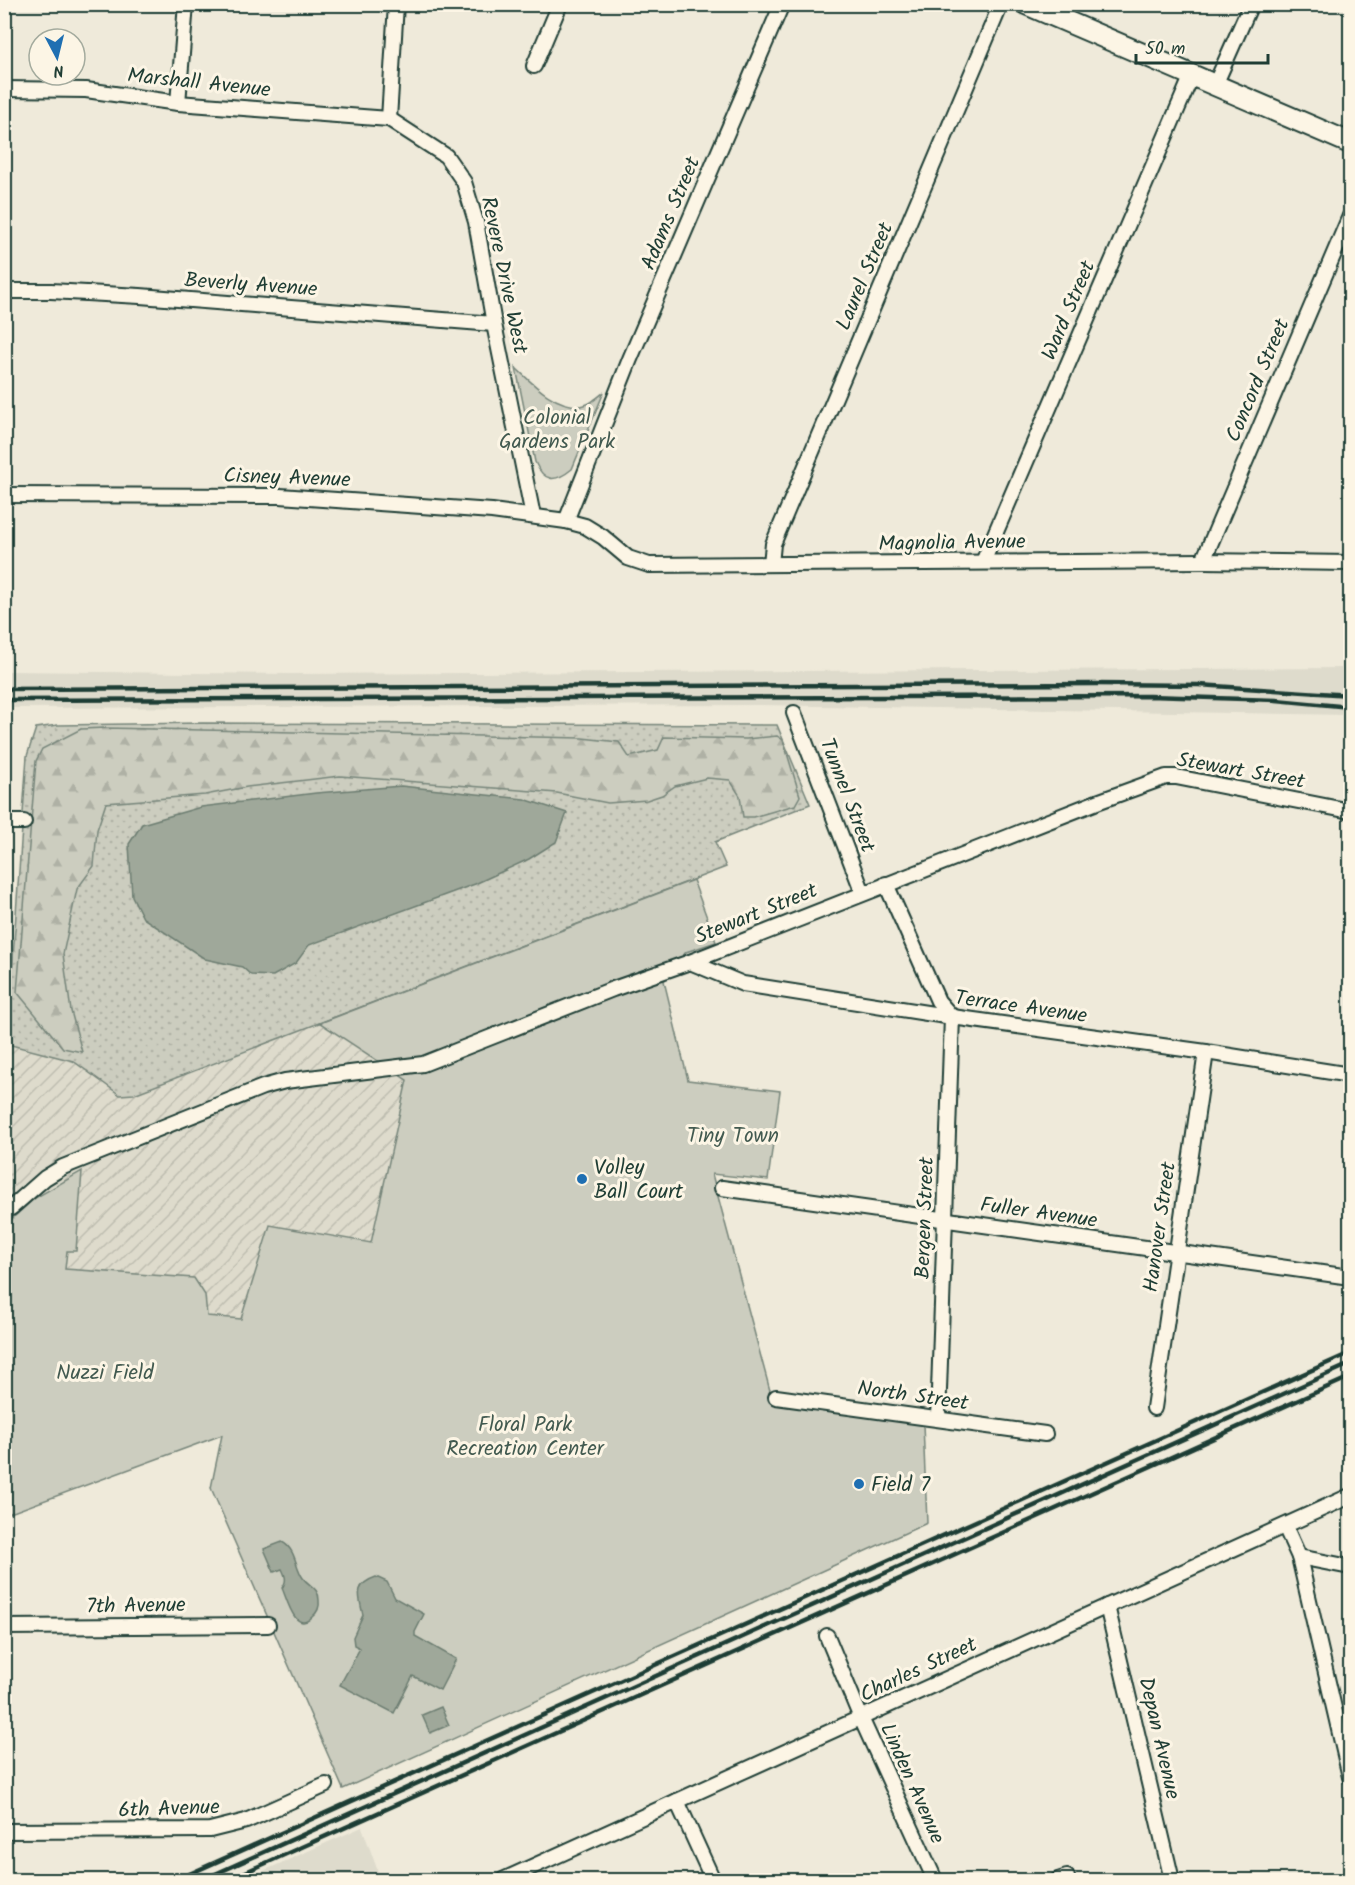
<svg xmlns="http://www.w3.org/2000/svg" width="1355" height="1885" font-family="Kalam,sans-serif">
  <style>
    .built { fill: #dedbcc }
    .industrial { fill: url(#industrial-furrows) }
    .grass { fill: url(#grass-dots); stroke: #76857a; stroke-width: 1.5 }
    .forest { fill: url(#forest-firs); stroke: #76857a; stroke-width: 1.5 }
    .park { fill: #cccdbf; stroke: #76857a; stroke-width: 1.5 }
    .water { fill: #9fa89a; stroke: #6c7d71; stroke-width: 1.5 }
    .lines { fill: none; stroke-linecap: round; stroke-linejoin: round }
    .street-casing { stroke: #1f3d34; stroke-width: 18 }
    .secondary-casing { stroke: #1f3d34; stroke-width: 24 }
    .street { stroke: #fcf5e5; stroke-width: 14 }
    .secondary { stroke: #fcf5e5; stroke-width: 20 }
    .rail { stroke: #1f3d34; stroke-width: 4.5 }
    .poi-dot { fill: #1f6fb2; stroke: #fcf5e5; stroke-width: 2 }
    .labels { text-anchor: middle; stroke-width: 6; stroke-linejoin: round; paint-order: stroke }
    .street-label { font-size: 21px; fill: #1f3d34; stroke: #fcf5e5 }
    .park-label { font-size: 21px; fill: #425a50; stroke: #fcf5e5 }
    .poi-label { font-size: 21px; fill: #1f3d34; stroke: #fcf5e5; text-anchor: start }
  </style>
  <defs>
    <pattern id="industrial-furrows" width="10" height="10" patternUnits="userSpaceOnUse" patternTransform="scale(1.5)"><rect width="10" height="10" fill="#dedbcc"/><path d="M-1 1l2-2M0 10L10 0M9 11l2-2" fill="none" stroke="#bebdb0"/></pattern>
    <pattern id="grass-dots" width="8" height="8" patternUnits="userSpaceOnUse" patternTransform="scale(1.5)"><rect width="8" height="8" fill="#cccdbf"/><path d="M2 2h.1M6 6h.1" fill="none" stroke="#afb1a5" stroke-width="1.8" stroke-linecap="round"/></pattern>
    <pattern id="forest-firs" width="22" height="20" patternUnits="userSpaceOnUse" patternTransform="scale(1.5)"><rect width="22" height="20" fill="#cccdbf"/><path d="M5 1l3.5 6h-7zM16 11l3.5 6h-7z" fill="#afb1a5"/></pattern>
  </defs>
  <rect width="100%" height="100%" fill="#efeada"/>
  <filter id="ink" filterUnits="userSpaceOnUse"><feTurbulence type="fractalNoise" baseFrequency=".0167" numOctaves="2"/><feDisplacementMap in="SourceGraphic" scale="12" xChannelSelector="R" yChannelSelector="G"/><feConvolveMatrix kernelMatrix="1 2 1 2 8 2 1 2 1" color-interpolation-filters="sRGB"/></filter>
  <g filter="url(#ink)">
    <g class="built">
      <polygon points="1350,668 1350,715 759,705 4,708 5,671 290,674"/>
      <polygon points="362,1827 381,1880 243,1880"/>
    </g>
    <polygon class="industrial" points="320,1023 407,1080 371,1243 271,1225 241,1319 207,1316 205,1295 194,1278 65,1269 66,1250 76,1250 5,1225 4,1082 7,1044 73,1061 120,1095 134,1094"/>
    <polygon class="grass" points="202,723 777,725 810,804 715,842 726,867 134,1094 120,1095 73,1061 7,1044 27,756 36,728 58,725"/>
    <polygon class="forest" points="105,728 582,738 619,742 629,757 658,750 664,737 746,739 777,736 783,740 800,796 795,805 753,817 743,817 740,796 730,780 707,778 675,786 662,795 647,800 608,803 557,793 340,776 247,787 205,795 106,803 97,830 94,866 77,889 63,954 71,1011 82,1052 63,1048 17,992 36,761 42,749 81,729"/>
    <g class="park">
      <path d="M516,368C533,384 553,406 580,406C589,405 597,398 604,392L572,469C555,483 544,482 535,462Z"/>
      <polygon points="693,880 716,942 686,952 664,981 688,1080 780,1091 768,1180 712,1174 773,1402 923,1424 927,1523 343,1789 211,1488 222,1435 5,1515 5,1225 35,1198 82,1171 76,1251 67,1251 65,1269 194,1278 205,1295 207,1316 241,1319 270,1225 371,1243 407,1080 320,1023"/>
    </g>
    <g class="water">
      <polygon points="401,786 524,799 567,813 556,842 529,859 475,884 309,945 296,963 273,976 251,975 242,967 205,959 143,918 132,896 129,844 142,824 201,807 316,793"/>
      <path d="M282,1542C296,1549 295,1567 303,1578C309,1586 319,1588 319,1600C320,1607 317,1613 312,1617C295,1635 287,1599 282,1588C287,1581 286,1577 282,1569L274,1572L264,1549Z"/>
      <path d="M376,1577L387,1582L395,1598L424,1614L415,1632V1636L456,1659L440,1690L413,1676L394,1713L340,1685L360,1648L354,1645L353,1637L363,1615C359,1596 353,1585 376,1577Z"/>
      <polygon points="441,1707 449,1725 430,1733 422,1715"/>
    </g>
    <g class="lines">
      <defs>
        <g id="street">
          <polyline points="534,66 560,4"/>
          <polyline points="1215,85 1251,4"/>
          <polyline points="4,89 86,90 178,103 389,119 446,156 464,182 476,222 494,324 533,516"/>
          <polyline points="178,103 186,4"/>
          <polyline points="389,119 396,4"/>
          <polyline points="4,291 51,291 140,296 494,324"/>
          <polyline points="4,495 280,496 492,511 566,521 585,526 603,537 628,558 649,565 1203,561 1350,563"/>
          <polyline points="566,521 630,359 782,4"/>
          <polyline points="1203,561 1350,216"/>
          <polyline points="983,562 1192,75"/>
          <polyline points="771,564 773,544 1001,4"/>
          <polyline points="794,713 863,893"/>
          <polyline points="4,822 24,822"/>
          <polyline points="886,884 938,1001 952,1017 938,1419"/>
          <polyline points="690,962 743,984 952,1017 1206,1052 1350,1075"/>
          <polyline points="722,1188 1350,1277"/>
          <polyline points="4,1212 12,1207 45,1178 63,1167 263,1087 285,1081 423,1064 613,989 690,962 1097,802 1166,777 1176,777 1350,811"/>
          <polyline points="776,1397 1045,1434"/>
          <polyline points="1154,1408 1206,1052"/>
          <polyline points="1285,1526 1299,1557 1350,1567"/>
          <polyline points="1299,1557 1350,1777"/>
          <polyline points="1107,1606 1172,1880"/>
          <polyline points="4,1627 268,1625"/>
          <polyline points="827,1636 861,1718 935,1880"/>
          <polyline points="677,1801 713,1880"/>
          <polyline points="4,1831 210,1830 246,1821 326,1785"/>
          <polyline points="503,1880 1350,1496"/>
          <polyline points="1058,1880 1067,1877"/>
        </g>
        <polyline id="secondary" points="1026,4 1350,143"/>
      </defs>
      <use href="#street" class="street-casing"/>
      <use href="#secondary" class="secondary-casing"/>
      <use href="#street" class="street"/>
      <use href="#secondary" class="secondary"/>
      <g class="rail">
        <polyline points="4,689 1096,684 1199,685 1350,695"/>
        <polyline points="4,700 1149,696 1276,700 1350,707"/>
        <polyline points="176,1880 1350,1353"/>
        <polyline points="202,1880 1350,1364"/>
        <polyline points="228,1880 1350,1377"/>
      </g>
    </g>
  </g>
  <g class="poi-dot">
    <circle cx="582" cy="1179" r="6"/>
    <circle cx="859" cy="1484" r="6"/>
  </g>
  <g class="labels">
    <g class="street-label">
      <text transform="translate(199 82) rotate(6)" y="7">Marshall Avenue</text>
      <text transform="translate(670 213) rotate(-67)" y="7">Adams Street</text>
      <text transform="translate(505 275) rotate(78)" y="7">Revere Drive West</text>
      <text transform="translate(864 276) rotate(-67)" y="7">Laurel Street</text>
      <text transform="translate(251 284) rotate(4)" y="7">Beverly Avenue</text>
      <text transform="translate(1068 310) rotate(-67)" y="7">Ward Street</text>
      <text transform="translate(1257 380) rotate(-67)" y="7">Concord Street</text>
      <text transform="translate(287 477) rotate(2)" y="7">Cisney Avenue</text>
      <text transform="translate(952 542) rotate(-1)" y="7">Magnolia Avenue</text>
      <text transform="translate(1241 770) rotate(10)" y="7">Stewart Street</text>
      <text transform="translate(848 795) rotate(69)" y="7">Tunnel Street</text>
      <text transform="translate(756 913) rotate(-22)" y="7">Stewart Street</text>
      <text transform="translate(1021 1006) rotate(8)" y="7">Terrace Avenue</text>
      <text transform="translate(1039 1212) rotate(8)" y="7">Fuller Avenue</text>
      <text transform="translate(924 1218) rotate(-88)" y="7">Bergen Street</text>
      <text transform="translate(1159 1227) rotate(-82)" y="7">Hanover Street</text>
      <text transform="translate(913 1395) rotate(8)" y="7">North Street</text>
      <text transform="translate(136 1605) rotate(-1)" y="7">7th Avenue</text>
      <text transform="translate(918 1669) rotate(-25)" y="7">Charles Street</text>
      <text transform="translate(1160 1738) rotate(77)" y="7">Depan Avenue</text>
      <text transform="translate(913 1783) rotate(66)" y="7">Linden Avenue</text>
      <text transform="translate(169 1808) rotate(-2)" y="7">6th Avenue</text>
    </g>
    <g class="park-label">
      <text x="557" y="424">Colonial<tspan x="557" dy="24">Gardens Park</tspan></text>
      <text x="733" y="1142">Tiny Town</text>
      <text x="105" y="1379">Nuzzi Field</text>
      <text x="525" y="1431">Floral Park<tspan x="525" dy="24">Recreation Center</tspan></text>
    </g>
    <g class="poi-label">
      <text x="594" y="1174">Volley<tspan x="594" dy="24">Ball Court</tspan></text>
      <text x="871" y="1491">Field 7</text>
    </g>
  </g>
  <rect width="1355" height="1885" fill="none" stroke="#fcf5e5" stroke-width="24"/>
  <rect x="12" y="12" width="1331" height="1861" fill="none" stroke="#1f3d34" stroke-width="2" filter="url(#ink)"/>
  <g transform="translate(57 57) rotate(173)"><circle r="28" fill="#fcf5e5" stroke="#a4ab9e" stroke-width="1.5"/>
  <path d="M0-4.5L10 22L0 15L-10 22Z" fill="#1f6fb2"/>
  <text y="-9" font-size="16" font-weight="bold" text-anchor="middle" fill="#1f3d34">N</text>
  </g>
  <path d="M1136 54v9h132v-9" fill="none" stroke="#1f3d34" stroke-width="3"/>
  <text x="1145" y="54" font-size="18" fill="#1f3d34" stroke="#fcf5e5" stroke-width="4.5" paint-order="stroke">50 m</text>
</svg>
